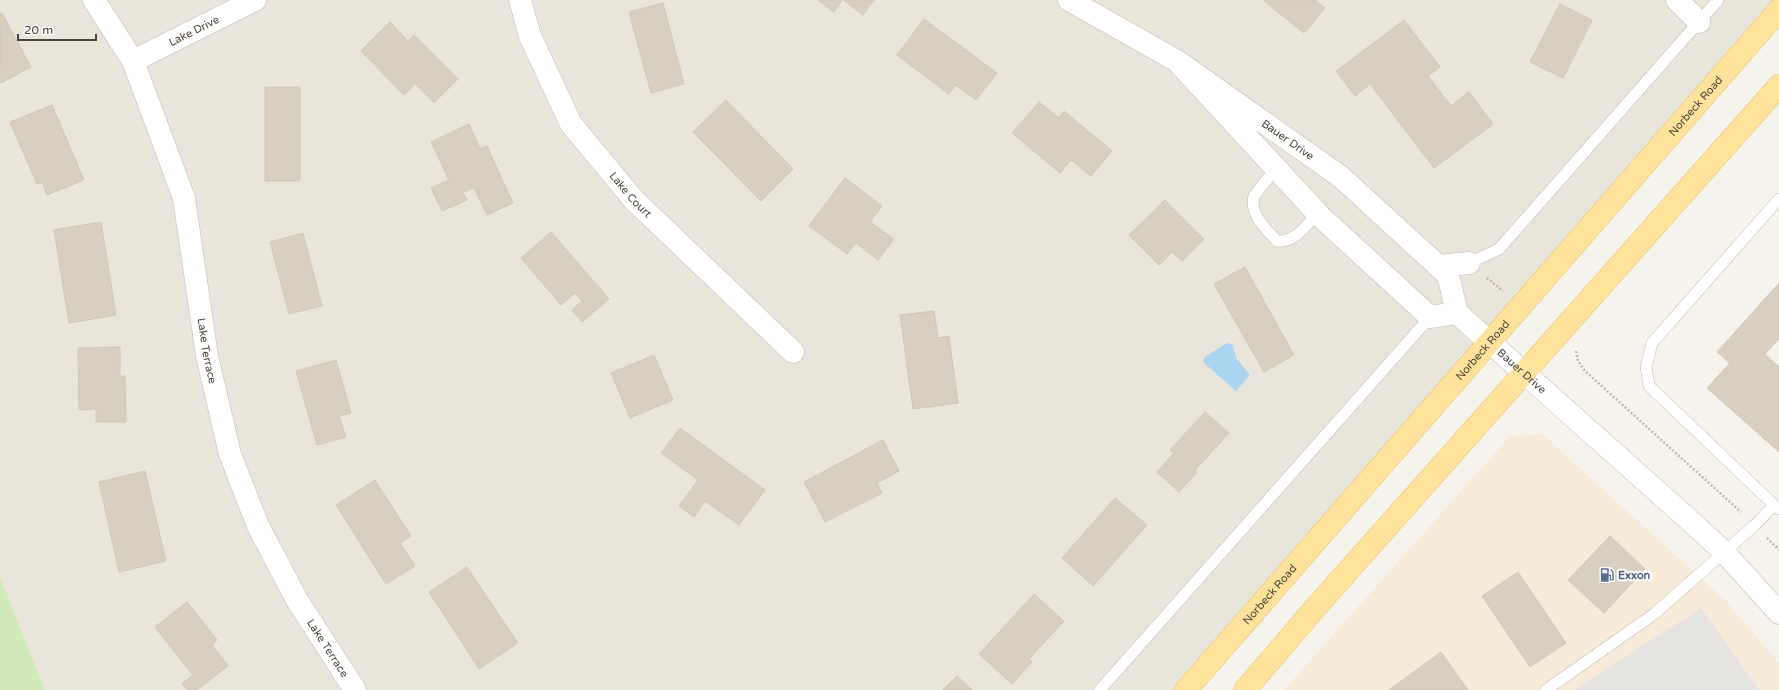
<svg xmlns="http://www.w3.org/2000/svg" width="1779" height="690" font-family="'Varela Round',sans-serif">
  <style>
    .residential { fill: #eae5da }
    .commercial { fill: #f7ead8 }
    .green { fill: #d2eab5 }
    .parking { fill: #e5e3e0 }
    .water { fill: #a9d4f2 }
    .building { fill: #d8cfc1; stroke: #d3c7b4 }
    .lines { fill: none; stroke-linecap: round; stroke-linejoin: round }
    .service-casing { stroke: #c2bbae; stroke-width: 12 }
    .minor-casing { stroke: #c2bbae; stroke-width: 23 }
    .tertiary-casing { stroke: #c2bbae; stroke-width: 23 }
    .primary-casing { stroke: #e6c16a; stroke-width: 23 }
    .path { stroke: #c4b79f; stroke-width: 2.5; stroke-dasharray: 2 2; stroke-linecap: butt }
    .service { stroke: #fff; stroke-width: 11 }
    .minor { stroke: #fff; stroke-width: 22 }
    .tertiary { stroke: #fff; stroke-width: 22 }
    .primary { stroke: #ffe39c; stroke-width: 22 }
    .labels { text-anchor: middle; stroke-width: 4; stroke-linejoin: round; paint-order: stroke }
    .street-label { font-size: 11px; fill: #4b4439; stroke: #fff }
    .service-label { font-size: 11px; font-weight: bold; fill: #4e5e75; stroke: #fff; text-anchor: start }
  </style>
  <rect width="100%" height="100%" fill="#f6f3ec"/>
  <polygon class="residential" points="0,0 1779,0 1186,690 25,690 0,628"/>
  <polygon class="commercial" points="1542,434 1726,601 1779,663 1779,690 1284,690 1510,436"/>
  <polygon class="green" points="0,577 45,690 0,690"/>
  <polygon class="parking" points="1701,608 1759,690 1574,690"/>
  <polygon class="water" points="1227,343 1233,345 1236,358 1250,375 1236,391 1203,362 1205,357"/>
  <g class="building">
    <polygon points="818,0 842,0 834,12"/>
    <polygon points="843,0 874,0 863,15"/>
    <polygon points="1265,0 1315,0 1325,8 1304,33 1264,1"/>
    <polygon points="663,3 684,84 651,93 629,12"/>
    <polygon points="1560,4 1592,20 1563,78 1530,62"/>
    <polygon points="2,13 31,67 1,83 0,14"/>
    <polygon points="924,19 997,73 976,100 956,85 949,94 897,55"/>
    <polygon points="1404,20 1440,67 1428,76 1451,106 1469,92 1493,124 1434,168 1370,84 1355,96 1336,71"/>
    <polygon points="390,22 408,41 414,35 458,79 434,103 415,84 404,95 361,51"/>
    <rect x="265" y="87" width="35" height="94"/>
    <polygon points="726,100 793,169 761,201 693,132"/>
    <polygon points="1039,102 1059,118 1064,111 1112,151 1091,176 1071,160 1060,173 1012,133"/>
    <polygon points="52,105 84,180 47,195 42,182 37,184 10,122"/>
    <polygon points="469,124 480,149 487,146 513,203 487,215 474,188 463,192 467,200 442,211 431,188 449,180 431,142"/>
    <polygon points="845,178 882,206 870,222 894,239 878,260 856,243 847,254 809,226"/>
    <polygon points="1165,200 1204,239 1182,261 1172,252 1159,265 1129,235"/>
    <polygon points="101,222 116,315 69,323 54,230"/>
    <polygon points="551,232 609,299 582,322 572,310 582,301 575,293 561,305 521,258"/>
    <polygon points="303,233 322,306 289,314 270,242"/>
    <polygon points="1245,267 1294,355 1264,372 1214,284"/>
    <polygon points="1779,283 1779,339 1765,354 1779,367 1779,452 1707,388 1730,363 1717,352"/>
    <polygon points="934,311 938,338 949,336 958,403 913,409 900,315"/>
    <polygon points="120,347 120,376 125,376 126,422 96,422 96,409 79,410 78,348"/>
    <polygon points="654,355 673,400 630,418 611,373"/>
    <polygon points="336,360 351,413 339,416 346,437 317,445 296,371"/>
    <polygon points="1205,412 1229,433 1195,470 1197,472 1179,492 1157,472 1174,453 1170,450"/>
    <polygon points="680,428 765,490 739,525 705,501 694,517 679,506 698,480 661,453"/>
    <polygon points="883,440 899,471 877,483 882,493 825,522 804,482"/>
    <polygon points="145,471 166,561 119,572 99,482"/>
    <polygon points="375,480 411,536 400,543 415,566 386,584 336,505"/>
    <polygon points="1115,498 1147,525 1093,586 1062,558"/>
    <polygon points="1610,536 1645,569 1604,613 1568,580"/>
    <polygon points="467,567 518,643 479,669 429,592"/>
    <polygon points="1518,572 1566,643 1530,667 1482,596"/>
    <polygon points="1034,594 1064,621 1029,659 1032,662 1012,684 979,654"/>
    <polygon points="187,602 217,640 212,645 228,666 197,690 187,690 182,684 193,675 155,627"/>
    <polygon points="1441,652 1468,690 1389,690"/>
    <polygon points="957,676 972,690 943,690"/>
  </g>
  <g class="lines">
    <defs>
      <g id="service">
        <path d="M1276,168L1254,196C1249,214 1266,229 1277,241C1295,243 1306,225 1318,213"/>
        <polyline points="1469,263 1499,249 1718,0"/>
        <polyline points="1774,505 1649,386 1646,367 1652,343 1779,199"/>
        <polyline points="1100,690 1430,317"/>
        <polyline points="1546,690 1654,614 1755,525 1774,505 1779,509"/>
      </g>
      <g id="minor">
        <path id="s1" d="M94,0L133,61L184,198L207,356L230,454L258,526L297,600L355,690"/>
        <path id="s2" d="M520,0L530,36L571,124L634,200L793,352"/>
        <path id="s3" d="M1069,0L1177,61L1341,177L1448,275L1457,313L1430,317L1320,216L1177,61"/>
        <polyline points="1677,0 1699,22"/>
        <path id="s4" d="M133,61L255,0"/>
        <polyline points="1438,266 1469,263"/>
      </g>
      <g id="tertiary">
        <path id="s5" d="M1457,313L1687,518L1724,552L1779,613"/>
      </g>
      <g id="primary">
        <path id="s6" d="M1186,690L1779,10"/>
        <polyline points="1245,690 1316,607 1779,86"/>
      </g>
    </defs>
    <use href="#service" class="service-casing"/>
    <use href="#minor" class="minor-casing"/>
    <use href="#tertiary" class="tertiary-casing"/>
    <use href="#primary" class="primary-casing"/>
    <g class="path">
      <polyline points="1487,278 1503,291"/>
      <polyline points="1576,351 1578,361 1585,371 1741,512"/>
      <polyline points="1767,538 1779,550"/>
    </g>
    <use href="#service" class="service"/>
    <use href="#minor" class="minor"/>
    <use href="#tertiary" class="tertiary"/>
    <use href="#primary" class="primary"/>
  </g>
  <defs>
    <symbol id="fuel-bare" viewBox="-9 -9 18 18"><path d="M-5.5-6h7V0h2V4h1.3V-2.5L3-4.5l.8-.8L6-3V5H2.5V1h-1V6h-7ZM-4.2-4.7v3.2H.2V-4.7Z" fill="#5c6f8a" stroke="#fff" stroke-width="2.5" paint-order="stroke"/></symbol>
  </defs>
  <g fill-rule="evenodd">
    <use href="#fuel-bare" x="1597" y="565" width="20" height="20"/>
  </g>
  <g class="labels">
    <g class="street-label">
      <text dy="4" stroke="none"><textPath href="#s4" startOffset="68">Lake Drive</textPath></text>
      <text dy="4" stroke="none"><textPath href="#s6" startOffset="775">Norbeck Road</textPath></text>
      <text dy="4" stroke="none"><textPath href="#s3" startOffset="260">Bauer Drive</textPath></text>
      <text dy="4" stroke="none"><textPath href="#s2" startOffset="227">Lake Court</textPath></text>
      <text dy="4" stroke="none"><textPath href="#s6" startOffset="451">Norbeck Road</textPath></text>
      <text dy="4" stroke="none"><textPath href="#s1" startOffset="373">Lake Terrace</textPath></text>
      <text dy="4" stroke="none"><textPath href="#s5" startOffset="87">Bauer Drive</textPath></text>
      <text dy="4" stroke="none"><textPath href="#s6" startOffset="127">Norbeck Road</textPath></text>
      <text dy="4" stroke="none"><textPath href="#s1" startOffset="697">Lake Terrace</textPath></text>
    </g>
    <g class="service-label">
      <text x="1618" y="579">Exxon</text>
    </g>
  </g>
  <path d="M18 34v6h78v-6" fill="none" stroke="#4b4439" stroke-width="2"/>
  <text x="24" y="34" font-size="12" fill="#4b4439" stroke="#ffffff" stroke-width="3" paint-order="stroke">20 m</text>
</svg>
